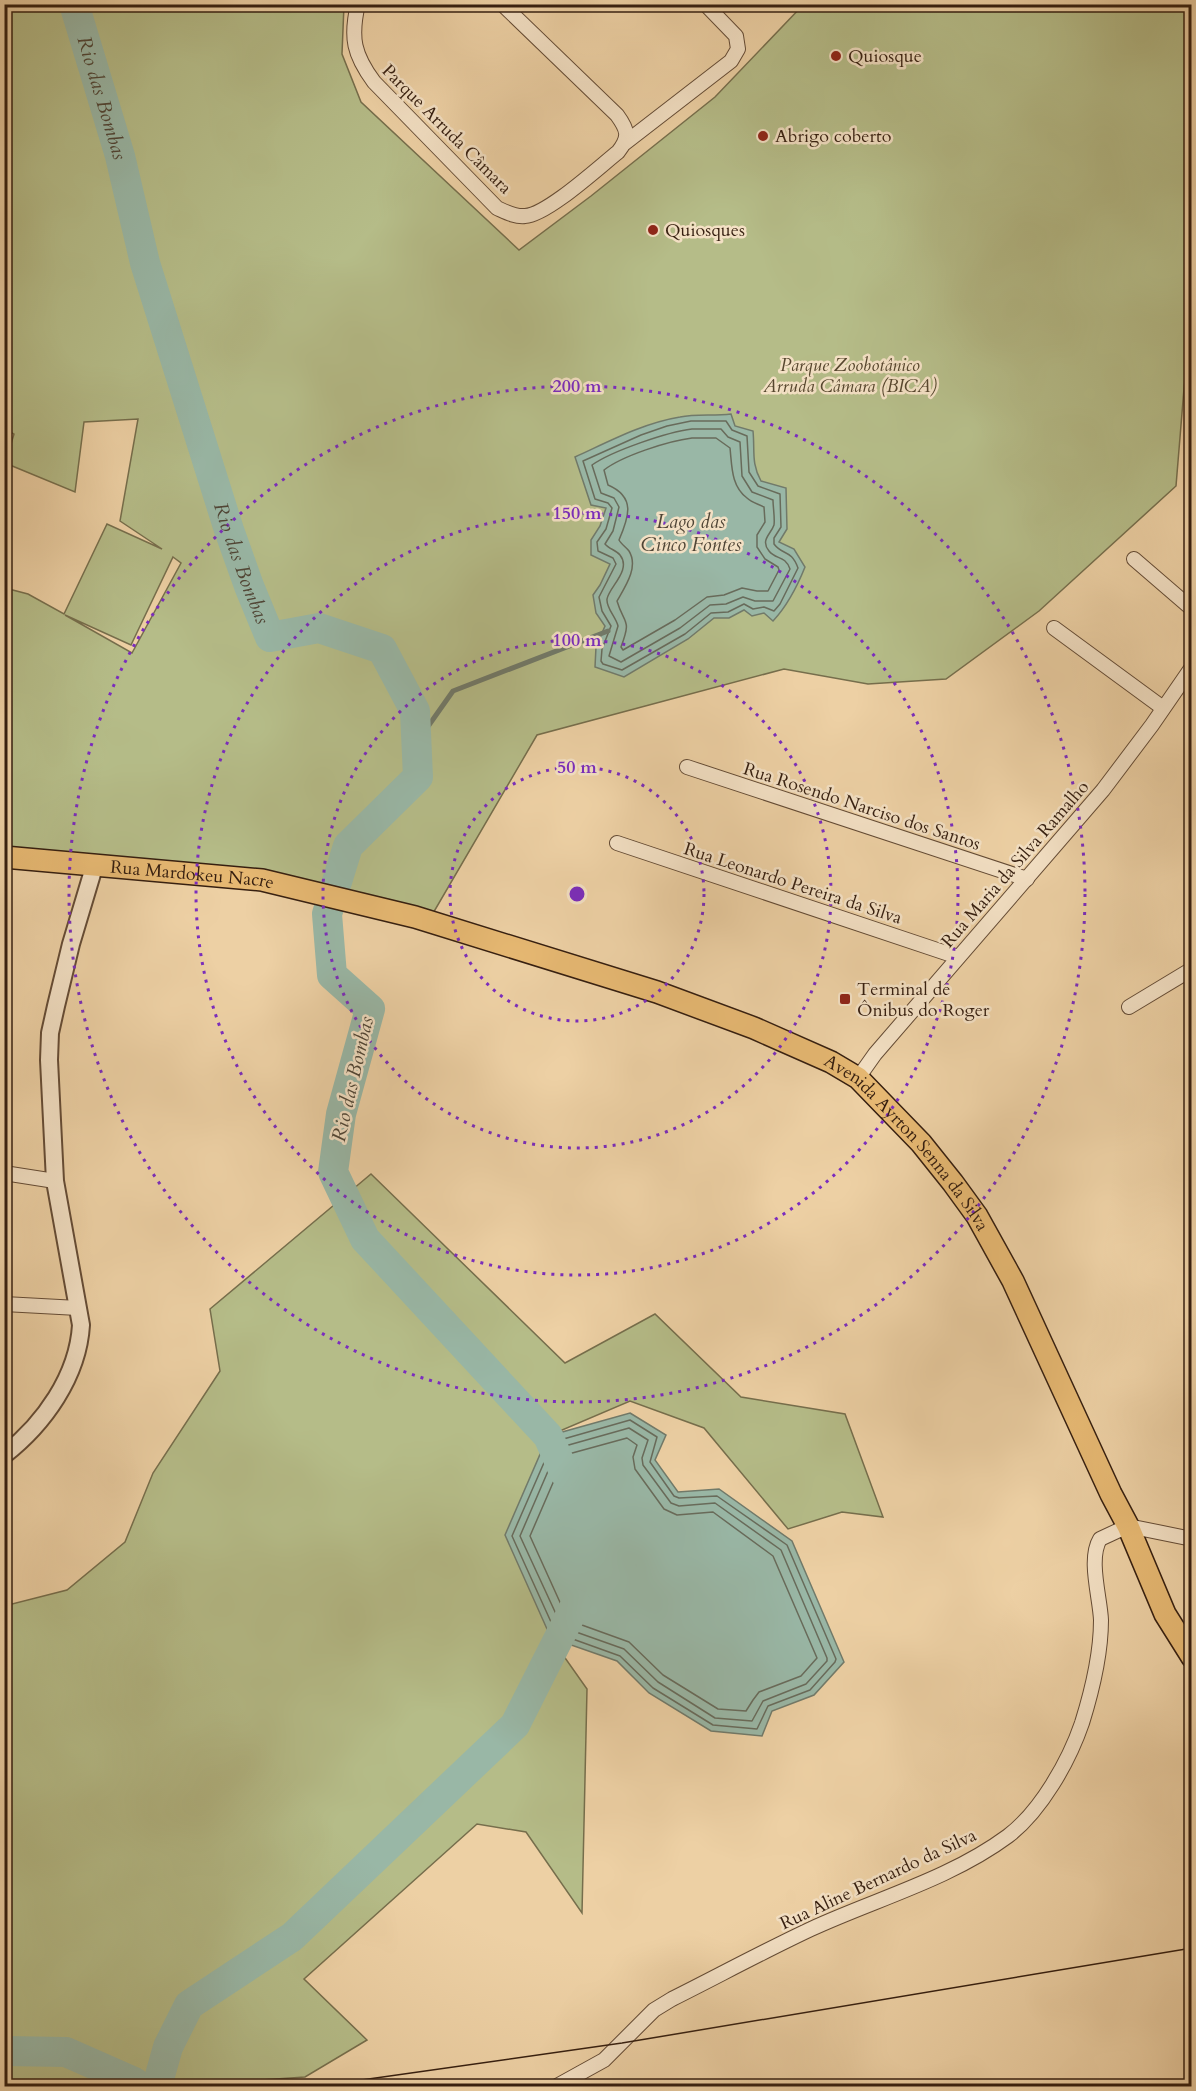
<svg xmlns="http://www.w3.org/2000/svg" width="1196" height="2091" font-family="Cardo,serif">
  <style>
    .green { fill: #b5bc88; stroke: #766e4c; stroke-width: 1.5; fill-rule: evenodd }
    .water { fill: #99b7a6; stroke: #717a6a; stroke-width: 1.5 }
    .lines { fill: none; stroke-linecap: round; stroke-linejoin: round }
    .shore { stroke: #686b5b; stroke-width: 1.5 }
    .stream { stroke: #717a6a; stroke-width: 5 }
    .river { stroke: #99b7a6; stroke-width: 30 }
    .minor-casing { stroke: #644b35; stroke-width: 16 }
    .tertiary-casing { stroke: #644b35; stroke-width: 20 }
    .primary-casing { stroke: #361f10; stroke-width: 24 }
    .minor { stroke: #f3e0c4; stroke-width: 14 }
    .tertiary { stroke: #f3e0c4; stroke-width: 16 }
    .primary { stroke: #e6b872; stroke-width: 21 }
    .tram { stroke: #361f10; stroke-width: 1.5 }
    .ring { fill: none; stroke: #7b2cbf; stroke-width: 3; stroke-dasharray: 3 6 }
    .poi-dot { fill: #8f2418; stroke: #f3e0c4; stroke-width: 2 }
    .labels { text-anchor: middle; stroke-width: 5; stroke-linejoin: round; paint-order: stroke }
    .poi-label { font-size: 18px; fill: #361f10; stroke: #f3e0c4; text-anchor: start }
    .street-label { font-size: 18px; fill: #361f10; stroke: #f3e0c4 }
    .park-label { font-size: 18px; font-style: italic; fill: #56462e; stroke: #f3e0c4 }
    .water-label { font-size: 20px; font-style: italic; fill: #4f4536; stroke: #f3e0c4 }
    .centre { fill: #7b2cbf; stroke: #f3e0c4; stroke-width: 3 }
    .ring-label { font-size: 18px; text-anchor: middle; font-weight: bold; fill: #7b2cbf; stroke: #f3e0c4; stroke-width: 5; stroke-linejoin: round; paint-order: stroke }
  </style>
  <rect width="100%" height="100%" fill="#edd0a4"/>
  <filter id="stains"><feTurbulence type="fractalNoise" baseFrequency=".00333" numOctaves="4"/><feColorMatrix values="0 0 0 0 .2 0 0 0 0 .09 0 0 0 0 .02 0 0 0 .5 -.17"/></filter>
  <radialGradient id="worn" r=".72"><stop offset=".6" stop-color="#630" stop-opacity="0"/><stop offset="1" stop-color="#630" stop-opacity=".3"/></radialGradient>
  <g class="green">
    <path d="M5,5H344L342,54L361,102L519,250L591,196L715,97L803,5H1191L1192,337L1188,340L1176,486L1039,611L946,679L868,684L784,669L537,735L425,927L287,881L5,852V588L28,594L64,614L107,524L162,549L120,521L138,419L84,422L75,492L5,463L14,434L5,429ZM173,557L181,563L132,653L65,615L131,645Z"/>
    <polygon points="371,1174 565,1363 655,1314 741,1397 845,1414 883,1517 842,1512 788,1529 704,1428 630,1401 548,1436 551,1638 587,1689 582,1913 526,1832 477,1824 304,1979 367,2040 305,2077 176,2086 5,2086 4,1606 67,1590 125,1542 153,1473 220,1371 210,1309"/>
  </g>
  <g class="water">
    <path d="M731,414L735,426L753,431C755,451 751,463 761,481L786,488L787,529L779,542L794,549L805,567C797,587 788,605 773,621L764,613L752,616L744,610L729,618H714L688,639L624,677L595,667L596,647L605,626L596,613L593,595L600,585L610,564L591,555V540L600,526L606,508L591,505L575,457C608,442 643,423 680,417C696,414 714,416 731,414Z"/>
    <polygon points="630,1413 666,1435 655,1460 678,1492 719,1489 792,1541 844,1662 814,1695 772,1711 762,1736 711,1731 649,1693 617,1661 551,1638 505,1535 548,1436"/>
  </g>
  <g class="lines">
    <g class="shore">
      <path d="M691,421H726L732,430L747,436L749,472L758,486L780,494L781,527L774,538V544C783,556 791,549 798,568L780,604L774,611L764,607L753,609L744,604L728,612L711,613L685,634L622,670L603,664L601,661L602,649L611,626L602,611L599,597L616,564L613,558L598,551L597,542L606,529L612,508L608,503L595,499L583,461L641,435L667,426Z"/>
      <path d="M692,429H721L728,437L740,442L742,476L752,492L773,500C773,507 775,518 774,525C771,534 760,540 769,551C776,560 785,555 790,569L773,601H755L743,597L726,604L710,605L680,628L621,662L609,656L618,626C616,617 606,608 607,599C609,587 632,570 620,555C616,550 609,549 605,544L613,531L619,507L614,498L601,493L592,465C612,451 667,432 692,429Z"/>
      <path d="M692,438H716L730,448C732,466 731,486 747,498C752,503 759,504 764,507L765,522L757,535V547L765,559L778,567L779,570L768,591H757L742,588L724,595L707,597L675,620L623,650L621,647C632,618 624,625 617,601C625,587 639,567 629,551C626,547 621,544 619,540C629,517 636,497 608,485L604,470C622,456 668,441 692,438Z"/>
      <polygon points="630,1420 657,1437 650,1462 674,1496 679,1498 717,1496 787,1545 836,1659 835,1662 810,1690 768,1706 757,1729 713,1725 653,1688 620,1656 556,1633 512,1536 553,1442"/>
      <polygon points="629,1428 648,1440 642,1458 643,1465 671,1503 679,1506 715,1503 781,1550 827,1658 827,1661 806,1684 763,1701 752,1721 715,1718 658,1682 624,1649 562,1627 520,1536 558,1448"/>
      <polygon points="627,1438 637,1445 633,1457 635,1469 664,1509 677,1515 713,1512 773,1556 817,1658 801,1676 759,1692 753,1700 746,1711 718,1709 663,1675 629,1642 568,1620 530,1536 565,1455"/>
    </g>
    <polyline class="stream" points="417,742 453,691 608,631"/>
    <g class="river">
      <path id="s1" d="M74,4L120,156L145,263L229,530L249,586L270,637L319,628L382,649L415,711L418,777L348,846L327,914L332,975L370,1009L341,1114L333,1172L365,1239L548,1436L564,1472"/>
      <polyline points="4,2051 66,2052 134,2082 139,2086"/>
      <polyline points="157,2086 168,2047 189,2005 292,1937 515,1725 576,1604"/>
    </g>
    <defs>
      <g id="minor">
        <path d="M358,4C350,38 354,55 374,82L497,208C506,212 515,217 525,216C547,215 599,167 618,152C630,137 628,130 617,115L502,4"/>
        <polyline points="625,143 731,61 738,49 736,36 705,4"/>
        <polyline points="1134,559 1192,609"/>
        <polyline points="1054,628 1163,708"/>
        <polyline points="687,767 1027,879"/>
        <polyline points="617,843 958,957"/>
        <polyline points="1129,1007 1192,969"/>
        <polyline points="858,1078 875,1054 1103,790 1152,725 1192,667"/>
        <polyline points="4,1173 55,1181"/>
        <polyline points="4,1304 78,1308"/>
        <path d="M557,2086L604,2060L654,2010L672,1999C718,1976 764,1951 811,1929C876,1899 950,1879 1008,1836C1041,1811 1069,1761 1082,1723C1092,1691 1101,1654 1101,1620C1100,1597 1088,1559 1100,1539L1128,1526L1192,1539"/>
      </g>
      <path id="tertiary" d="M4,1455C44,1424 78,1376 81,1325L55,1181L49,1060L50,1033L56,1006L71,944L95,864"/>
      <g id="primary">
        <path id="s2" d="M4,857L262,880L415,917L657,992L754,1028L831,1062L858,1078L921,1143L953,1183L977,1216L1013,1281L1111,1494L1128,1526L1165,1614L1192,1657"/>
      </g>
    </defs>
    <use href="#minor" class="minor-casing"/>
    <use href="#tertiary" class="tertiary-casing"/>
    <use href="#primary" class="primary-casing"/>
    <use href="#minor" class="minor"/>
    <use href="#tertiary" class="tertiary"/>
    <use href="#primary" class="primary"/>
    <polyline class="tram" points="319,2086 622,2043 1192,1948"/>
  </g>
  <g class="ring">
    <circle cx="577" cy="894" r="127"/>
    <circle cx="577" cy="894" r="254"/>
    <circle cx="577" cy="894" r="381"/>
    <circle cx="577" cy="894" r="508"/>
  </g>
  <g class="poi-dot">
    <circle cx="836" cy="56" r="6"/>
    <circle cx="763" cy="136" r="6"/>
    <circle cx="653" cy="230" r="6"/>
    <rect x="839" y="993" width="12" height="12" rx="3"/>
  </g>
  <g class="labels">
    <g class="poi-label">
      <text x="848" y="62">Quiosque</text>
      <text x="775" y="142">Abrigo coberto</text>
      <text x="665" y="236">Quiosques</text>
      <text x="857" y="995">Terminal de<tspan x="857" dy="21">Ônibus do Roger</tspan></text>
    </g>
    <g class="street-label">
      <text transform="translate(447 129) rotate(45)" y="6">Parque Arruda Câmara</text>
      <text transform="translate(862 806) rotate(18)" y="6">Rua Rosendo Narciso dos Santos</text>
      <text transform="translate(1015 864) rotate(-49)" y="6">Rua Maria da Silva Ramalho</text>
      <text dy="6" stroke="none"><textPath href="#s2" startOffset="189">Rua Mardokeu Nacre</textPath></text>
      <text transform="translate(793 883) rotate(18)" y="6">Rua Leonardo Pereira da Silva</text>
      <text dy="6" stroke="none"><textPath href="#s2" startOffset="969">Avenida Ayrton Senna da Silva</textPath></text>
      <text transform="translate(878 1879) rotate(-25)" y="6">Rua Aline Bernardo da Silva</text>
    </g>
    <g class="park-label">
      <text x="850" y="371">Parque Zoobotânico<tspan x="850" dy="21">Arruda Câmara (BICA)</tspan></text>
    </g>
    <g class="water-label">
      <text dy="7" stroke="none"><textPath href="#s1" startOffset="98">Rio das Bombas</textPath></text>
      <text x="691" y="528">Lago das<tspan x="691" dy="23">Cinco Fontes</tspan></text>
      <text dy="7" stroke="none"><textPath href="#s1" startOffset="584">Rio das Bombas</textPath></text>
      <text transform="translate(352 1079) rotate(-77)" y="7">Rio das Bombas</text>
    </g>
  </g>
  <circle cx="577" cy="894" r="9" class="centre"/>
  <g class="ring-label">
    <text x="577" y="392">200 m</text>
    <text x="577" y="519">150 m</text>
    <text x="577" y="646">100 m</text>
    <text x="577" y="773">50 m</text>
  </g>
  <rect width="1196" height="2091" fill="none" stroke="#edd0a4" stroke-width="24"/>
  <rect x="6" y="6" width="1184" height="2079" fill="none" stroke="#361f10" stroke-width="3"/>
  <rect x="12" y="12" width="1172" height="2067" fill="none" stroke="#361f10" stroke-width="1.5"/>
  <rect width="100%" height="100%" filter="url(#stains)"/>
  <rect width="100%" height="100%" fill="url(#worn)"/>
</svg>
